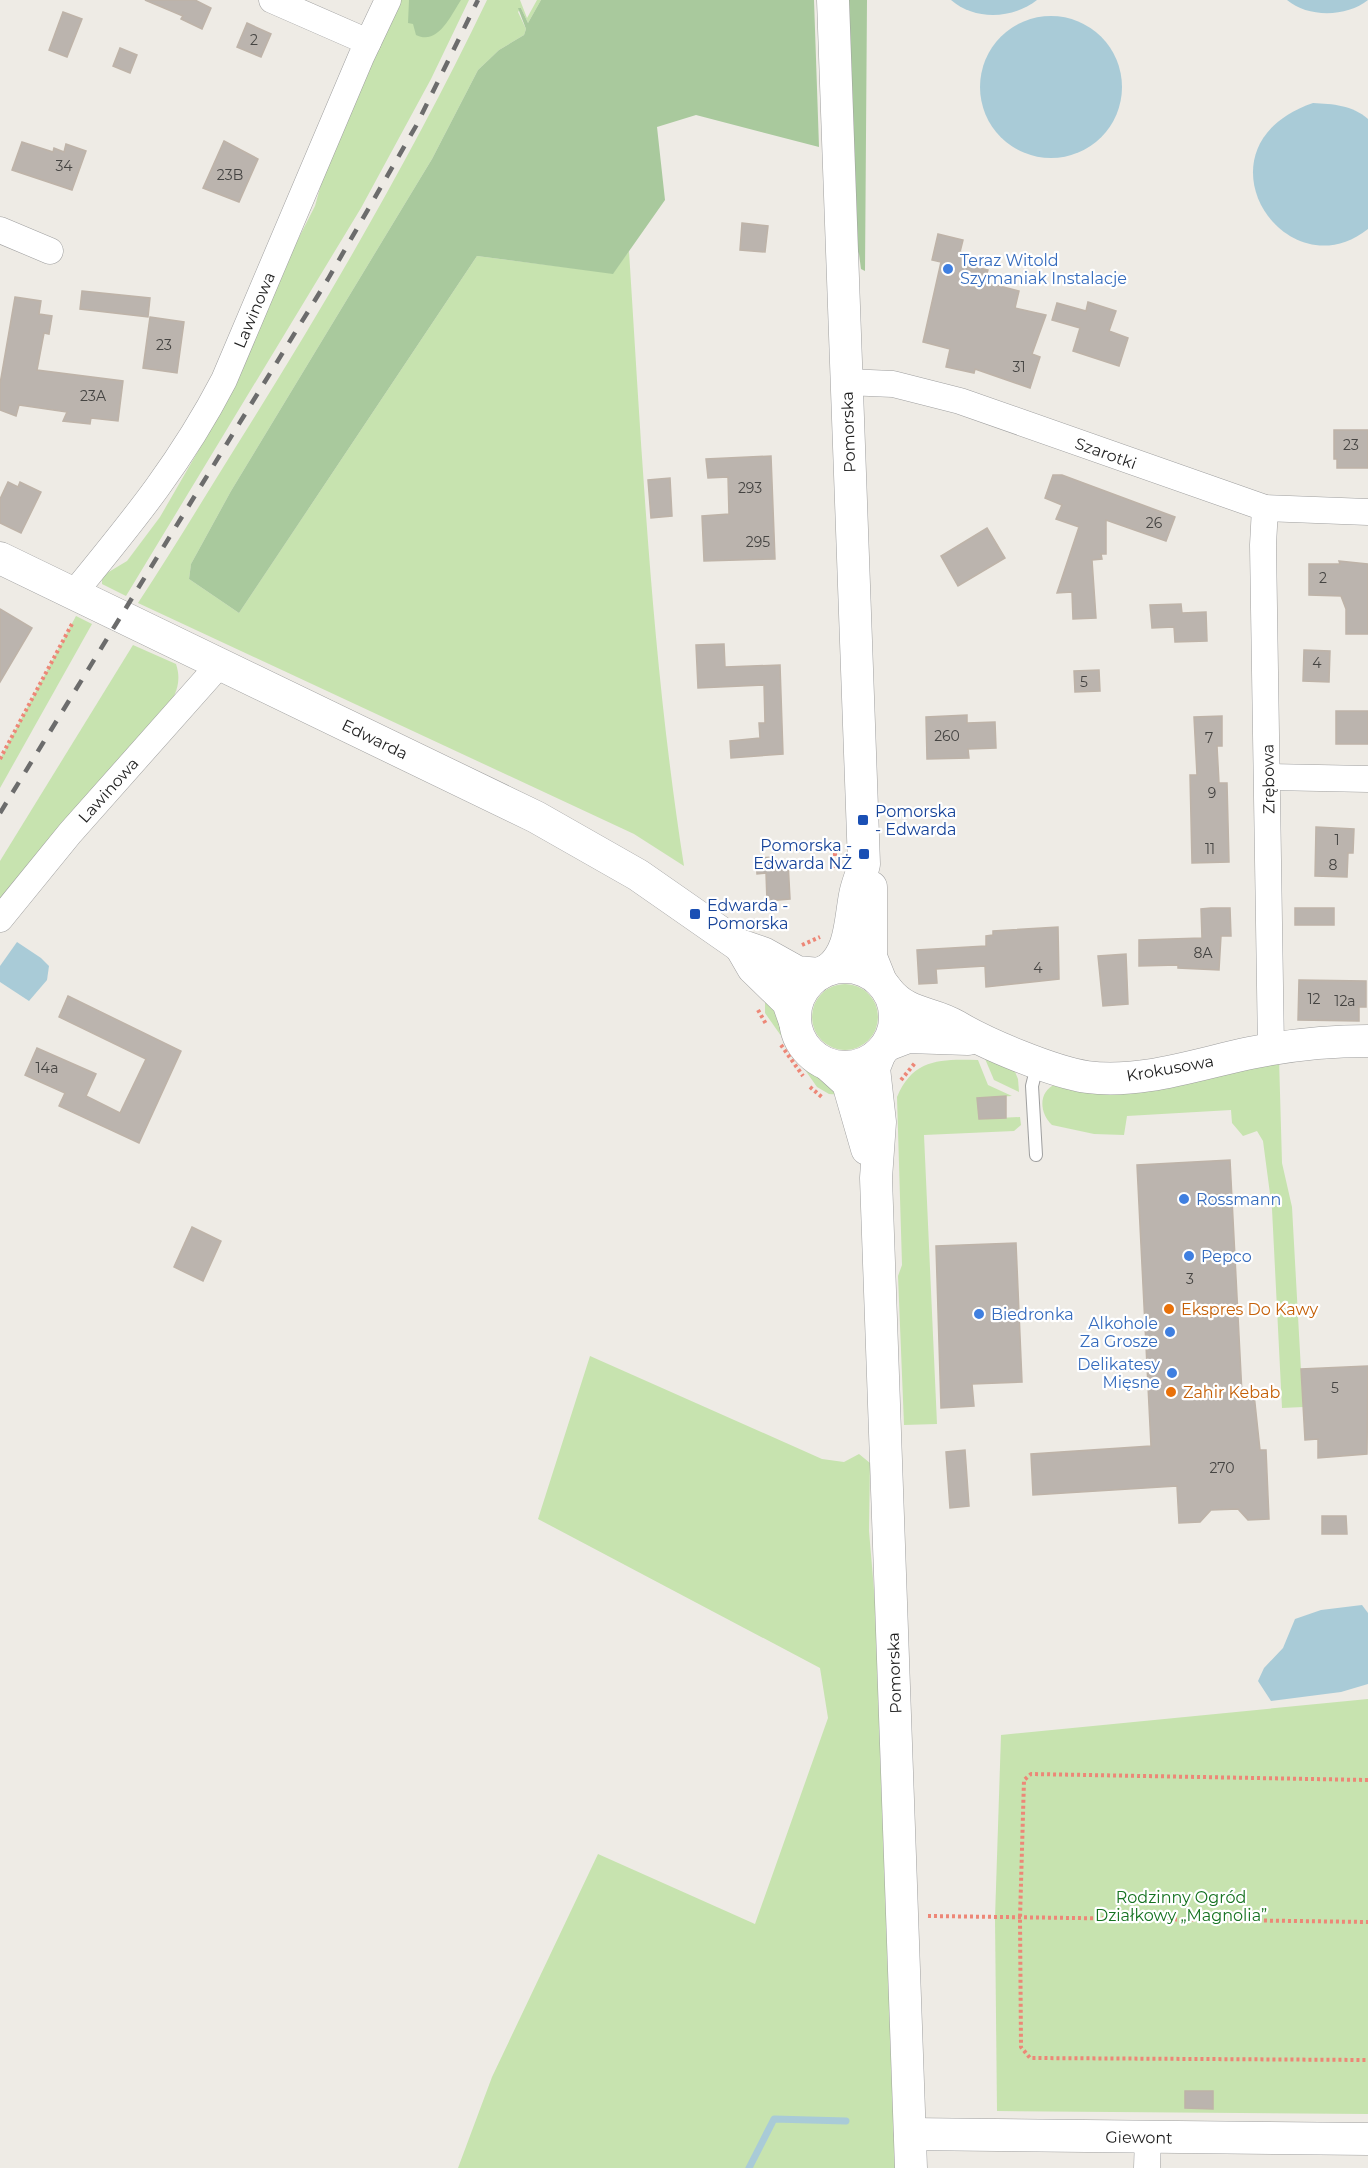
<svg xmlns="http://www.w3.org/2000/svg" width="1368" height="2168" font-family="Montserrat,sans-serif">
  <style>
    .grass { fill: #c7e3af }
    .forest { fill: #a9c99d }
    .water { fill: #a9cbd7 }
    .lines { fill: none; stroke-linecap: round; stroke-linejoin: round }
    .stream { stroke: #a9cbd7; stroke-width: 7 }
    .building { fill: #bbb4ae; stroke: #beb3a8; stroke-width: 1.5 }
    .service-casing { stroke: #9f9f9f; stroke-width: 14 }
    .minor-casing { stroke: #9f9f9f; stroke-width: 27 }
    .tertiary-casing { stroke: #9f9f9f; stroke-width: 33 }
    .path { stroke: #ed8777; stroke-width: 4; stroke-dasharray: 3 3; stroke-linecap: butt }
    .service { stroke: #fff; stroke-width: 12 }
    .minor { stroke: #fff; stroke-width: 26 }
    .tertiary { stroke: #fff; stroke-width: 32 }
    .rail { stroke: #6c6c6c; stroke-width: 4.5; stroke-dasharray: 12 12; stroke-linecap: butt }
    .shop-dot { fill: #3f7fe0; stroke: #fff; stroke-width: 2 }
    .transit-dot { fill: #1a4fb4; stroke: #fff; stroke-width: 2 }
    .food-dot { fill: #e8710a; stroke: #fff; stroke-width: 2 }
    .labels { text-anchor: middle; stroke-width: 4.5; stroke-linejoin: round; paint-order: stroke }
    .number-label { font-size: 14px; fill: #454442 }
    .shop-label { font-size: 16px; fill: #366cbe; stroke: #fff; text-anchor: start }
    .street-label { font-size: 16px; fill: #1e1e1e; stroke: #fff }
    .transit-label { font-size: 16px; fill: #164399; stroke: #fff; text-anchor: start }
    .food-label { font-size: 16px; fill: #c56008; stroke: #fff; text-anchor: start }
    .park-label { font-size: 16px; fill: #157220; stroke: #fff }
  </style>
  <rect width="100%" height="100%" fill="#eeebe5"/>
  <g class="grass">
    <polygon points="401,0 469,0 431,79 361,208 126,596 102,584 102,576 127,561 160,517 227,401 286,263 315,206 332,145"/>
    <path d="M487,0H520L527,18L537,0H541L528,23L521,8L518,12L526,29L524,35L499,50L478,70L432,159L231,491L191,564L189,579L239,613L477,256L613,273L629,251C642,456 652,663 684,866L634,834L138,603C172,551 204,498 237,445C328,300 413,154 487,0Z"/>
    <polygon points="76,616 92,624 0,788 0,759"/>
    <path d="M133,645L176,664C182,682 176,695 166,710L0,903V861Z"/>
    <circle cx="845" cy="1017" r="33"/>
    <polygon points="765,997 786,1025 795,1050 843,1095 829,1094 817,1087 765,1013"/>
    <polygon points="983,1054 1013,1067 1018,1079 1019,1092 994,1080"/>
    <path d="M1279,1058L1282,1163L1292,1207L1303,1407L1282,1408L1272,1209L1263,1141L1257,1131L1243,1136L1232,1123L1231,1110L1127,1116L1124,1135L1094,1134L1052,1125C1039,1113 1038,1091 1056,1084Z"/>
    <path d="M978,1060L988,1085L1012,1096L977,1098L979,1119L1020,1117L1021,1125L1014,1131L924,1135L937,1424L904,1425L898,1276L902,1265L897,1097C913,1058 942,1059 978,1060Z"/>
    <polygon points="590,1356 822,1459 844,1462 859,1454 870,1463 869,1531 880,1661 898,2168 458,2168 492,2077 598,1854 755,1924 828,1718 820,1668 538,1519"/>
    <polygon points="1368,1699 1368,2114 997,2111 995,1918 1001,1735"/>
  </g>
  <g class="forest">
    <path d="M409,0H461C451,15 438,46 416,35L413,24L408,23Z"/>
    <polygon points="541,0 814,0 819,147 696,115 657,127 665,200 613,274 477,256 239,613 189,579 191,564 231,491 432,159 478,70 499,50 524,35 526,29 518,8 521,8 528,23"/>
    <polygon points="845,0 867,0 865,271 861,269 859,254 852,238"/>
  </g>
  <g class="water">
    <path d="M951,0H1037C1013,19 975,21 951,0Z"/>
    <path d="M1287,0H1368C1347,17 1308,18 1287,0Z"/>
    <circle cx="1051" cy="87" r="71"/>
    <path d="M1313,103C1333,104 1352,105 1368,119V229C1284,295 1188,146 1313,103Z"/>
    <polygon points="17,942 41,958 49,966 47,980 29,1001 0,982 0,966"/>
    <polygon points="1362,1605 1368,1613 1368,1684 1341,1692 1271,1701 1258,1681 1264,1668 1283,1648 1295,1619 1321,1610"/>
  </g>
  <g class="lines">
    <polyline class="stream" points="749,2168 774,2119 846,2121"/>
  </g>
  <g class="building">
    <polygon points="145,0 195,0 211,8 202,29 181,19 183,16"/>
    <polygon points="63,12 82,19 67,57 49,50"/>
    <polygon points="247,23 271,34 261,57 237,47"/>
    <polygon points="120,48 137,55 130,73 113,66"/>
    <polygon points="224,141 258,159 239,202 203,188"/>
    <polygon points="22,142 53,152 54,148 64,152 66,144 86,151 72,190 12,170"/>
    <polygon points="742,223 768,226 765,252 740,250"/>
    <polygon points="938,234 963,240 960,252 970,255 968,265 988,270 984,282 1019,291 1015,308 1046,315 1032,354 1040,357 1030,388 975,369 974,373 946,367 950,349 923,342 941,262 932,260"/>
    <polygon points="82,291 150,298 148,317 80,309"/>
    <polygon points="15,297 41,301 39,314 52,316 49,334 44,333 37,370 123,381 118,421 91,418 90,424 63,421 67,412 19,405 16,416 0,410 0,384"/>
    <polygon points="1088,302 1116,311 1109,331 1128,338 1119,366 1073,351 1080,328 1052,320 1057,303 1086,311"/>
    <polygon points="150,317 184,322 177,373 143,368"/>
    <polygon points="1334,430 1368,430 1368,468 1337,468 1337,459 1334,459"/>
    <polygon points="771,456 775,559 704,561 702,516 729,514 728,477 708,478 706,459"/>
    <polygon points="1053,475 1062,475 1175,517 1166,541 1106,520 1106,554 1101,554 1102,559 1092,560 1096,618 1073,619 1072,592 1057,593 1079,527 1056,519 1062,505 1045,498"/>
    <polygon points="670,478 672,516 651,518 648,480"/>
    <polygon points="8,482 18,487 20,482 41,492 21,533 0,523 0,499"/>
    <polygon points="987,528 1005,558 958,586 941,556"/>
    <polygon points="1339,561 1368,564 1368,634 1346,634 1346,609 1341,596 1309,595 1309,564 1340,564"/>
    <polygon points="1181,604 1182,613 1206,612 1207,641 1175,642 1174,627 1152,628 1150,605"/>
    <polygon points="0,609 32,628 0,682"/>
    <polygon points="724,644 725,667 780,665 783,754 731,758 730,741 760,738 759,723 765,723 764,685 698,688 696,645"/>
    <polygon points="1304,650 1330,651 1329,682 1303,681"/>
    <polygon points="1099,670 1100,691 1075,692 1074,671"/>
    <rect x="1336" y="711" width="32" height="33"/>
    <polygon points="967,715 967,723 995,722 996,748 968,749 969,758 927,759 926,717"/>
    <polygon points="1222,716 1222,746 1217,746 1219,783 1227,783 1229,862 1192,863 1190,775 1197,775 1194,717"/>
    <polygon points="1316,827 1354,829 1353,853 1348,853 1347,877 1315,876"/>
    <polygon points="774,857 775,862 788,861 790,899 767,901 766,873 757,874 756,858"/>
    <polygon points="1211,908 1230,908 1231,936 1221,936 1219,970 1178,968 1178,965 1139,966 1139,940 1202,938 1201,909"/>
    <rect x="1295" y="908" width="39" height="17"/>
    <polygon points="1058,927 1059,979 986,987 985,966 936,969 937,983 919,984 917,950 986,946 986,936 993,935 993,931"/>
    <polygon points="1126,954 1128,1004 1103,1006 1098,956"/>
    <polygon points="1299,980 1366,981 1366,1007 1359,1007 1359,1021 1298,1020"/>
    <polygon points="68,996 181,1051 139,1143 59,1106 65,1093 25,1075 37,1048 96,1074 86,1096 120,1113 146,1059 59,1017"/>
    <polygon points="1006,1096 1006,1118 979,1119 977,1098"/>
    <polygon points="1230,1160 1242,1394 1254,1394 1260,1450 1266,1450 1269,1519 1248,1520 1238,1509 1211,1510 1200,1522 1179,1523 1177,1486 1033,1495 1031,1454 1151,1446 1137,1165"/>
    <polygon points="192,1227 221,1241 203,1281 174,1267"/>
    <polygon points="1016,1243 1022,1382 972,1384 974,1406 941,1408 936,1246"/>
    <polygon points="1368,1366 1367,1454 1318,1458 1318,1439 1305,1440 1301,1369"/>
    <polygon points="965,1450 969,1506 950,1508 946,1452"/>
    <polygon points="1322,1516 1346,1516 1347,1534 1322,1534"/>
    <polygon points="1185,2091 1213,2091 1213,2109 1185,2108"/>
  </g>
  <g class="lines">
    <defs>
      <polyline id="service" points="1036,1155 1032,1086 1038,1062"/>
      <g id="minor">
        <polyline points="272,0 368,42"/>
        <polyline points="0,230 50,251"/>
        <polyline points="846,382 893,384 960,401 1265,508 1368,512"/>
        <polyline points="1265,508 1263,545 1271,1049"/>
        <path d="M74,593C132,522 181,463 224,380L361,57L388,0"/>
        <polyline points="1268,777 1368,779"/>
        <polyline points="0,919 70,833 220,664"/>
        <polyline points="1147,2168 1148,2137"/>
      </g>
      <g id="tertiary">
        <polyline points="0,558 536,817 638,875 737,944 763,953 797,972 819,974"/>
        <polyline points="871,887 871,957 881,982"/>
        <polyline points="742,949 753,968 788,1002 795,1022"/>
        <circle cx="845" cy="1017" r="50"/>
        <path d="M829,969C851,952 850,921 855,895C857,884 862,874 864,864L833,0"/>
        <path d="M888,991C909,1016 931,1011 956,1026C986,1044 1053,1072 1087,1077C1142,1084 1197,1064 1250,1053C1289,1045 1328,1041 1368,1041"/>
        <polyline points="887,1045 908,1037 968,1039"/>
        <polyline points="880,1053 874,1068 880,1122 876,1178 911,2168"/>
        <polyline points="827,1064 848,1083 867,1149"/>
        <polyline points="910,2134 1368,2139"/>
      </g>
    </defs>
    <use href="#service" class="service-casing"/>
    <use href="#minor" class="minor-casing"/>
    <use href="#tertiary" class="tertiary-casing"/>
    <g class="path">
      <polyline points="0,759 73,622"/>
      <polyline points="835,868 835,845"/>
      <polyline points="802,945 820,937"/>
      <polyline points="758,1010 766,1024"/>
      <polyline points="781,1045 803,1076"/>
      <polyline points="901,1080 915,1063"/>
      <polyline points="810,1087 823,1098"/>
      <polyline points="1368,1780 1031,1774 1024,1780 1020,1918 1021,2047 1030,2058 1368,2060"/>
      <polyline points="928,1916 1368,1922"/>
    </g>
    <use href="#service" class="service"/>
    <use href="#minor" class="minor"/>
    <use href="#tertiary" class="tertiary"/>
    <polyline class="rail" points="0,813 328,279 416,126 478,0"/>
  </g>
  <g class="shop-dot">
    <circle cx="948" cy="269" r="6"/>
    <circle cx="1184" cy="1199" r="6"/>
    <circle cx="1189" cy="1256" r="6"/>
    <circle cx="979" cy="1314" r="6"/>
    <circle cx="1170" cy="1332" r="6"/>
    <circle cx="1172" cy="1373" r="6"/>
  </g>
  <g class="transit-dot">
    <rect x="857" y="814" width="12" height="12" rx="3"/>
    <rect x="858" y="848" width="12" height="12" rx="3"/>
    <rect x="689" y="908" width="12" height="12" rx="3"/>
  </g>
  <g class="food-dot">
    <circle cx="1169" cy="1309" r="6"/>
    <circle cx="1171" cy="1392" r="6"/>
  </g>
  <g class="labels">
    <g class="number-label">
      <text x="254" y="45">2</text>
      <text x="64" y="171">34</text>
      <text x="230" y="180">23B</text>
      <text x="164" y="350">23</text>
      <text x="1019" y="372">31</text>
      <text x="93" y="401">23A</text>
      <text x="1351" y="450">23</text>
      <text x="750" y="493">293</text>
      <text x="1154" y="528">26</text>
      <text x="758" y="547">295</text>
      <text x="1323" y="583">2</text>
      <text x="1317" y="668">4</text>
      <text x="1084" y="687">5</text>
      <text x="947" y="741">260</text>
      <text x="1209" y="743">7</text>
      <text x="1212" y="798">9</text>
      <text x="1337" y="845">1</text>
      <text x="1210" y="854">11</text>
      <text x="1333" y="870">8</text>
      <text x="1203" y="958">8A</text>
      <text x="1038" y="973">4</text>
      <text x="1314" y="1004">12</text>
      <text x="1345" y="1006">12a</text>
      <text x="47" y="1073">14a</text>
      <text x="1190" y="1284">3</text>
      <text x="1335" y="1393">5</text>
      <text x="1222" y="1473">270</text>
    </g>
    <g class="shop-label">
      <text x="960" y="266">Teraz Witold<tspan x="960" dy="18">Szymaniak Instalacje</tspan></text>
      <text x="1196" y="1205">Rossmann</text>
      <text x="1201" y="1262">Pepco</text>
      <text x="991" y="1320">Biedronka</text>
      <text x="1158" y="1329" text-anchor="end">Alkohole<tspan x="1158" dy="18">Za Grosze</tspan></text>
      <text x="1160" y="1370" text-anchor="end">Delikatesy<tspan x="1160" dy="18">Mięsne</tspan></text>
    </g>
    <g class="street-label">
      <text transform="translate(254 310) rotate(-67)" y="6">Lawinowa</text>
      <text transform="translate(848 432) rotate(-92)" y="6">Pomorska</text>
      <text transform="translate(1106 453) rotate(20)" y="6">Szarotki</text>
      <text transform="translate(375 739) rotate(26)" y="6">Edwarda</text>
      <text transform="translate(1268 779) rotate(-91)" y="6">Zrębowa</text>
      <text transform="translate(108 790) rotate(-48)" y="6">Lawinowa</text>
      <text transform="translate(1170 1068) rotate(-10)" y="6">Krokusowa</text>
      <text transform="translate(894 1673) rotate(-92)" y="6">Pomorska</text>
      <text transform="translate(1139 2137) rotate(1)" y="6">Giewont</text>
    </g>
    <g class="transit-label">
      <text x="875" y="817">Pomorska<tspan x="875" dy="18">- Edwarda</tspan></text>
      <text x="852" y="851" text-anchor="end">Pomorska -<tspan x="852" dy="18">Edwarda NŻ</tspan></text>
      <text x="707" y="911">Edwarda -<tspan x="707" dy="18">Pomorska</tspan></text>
    </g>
    <g class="food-label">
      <text x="1181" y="1315">Ekspres Do Kawy</text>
      <text x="1183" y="1398">Zahir Kebab</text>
    </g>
    <g class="park-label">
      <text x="1181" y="1903">Rodzinny Ogród<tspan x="1181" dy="18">Działkowy „Magnolia”</tspan></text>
    </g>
  </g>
</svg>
